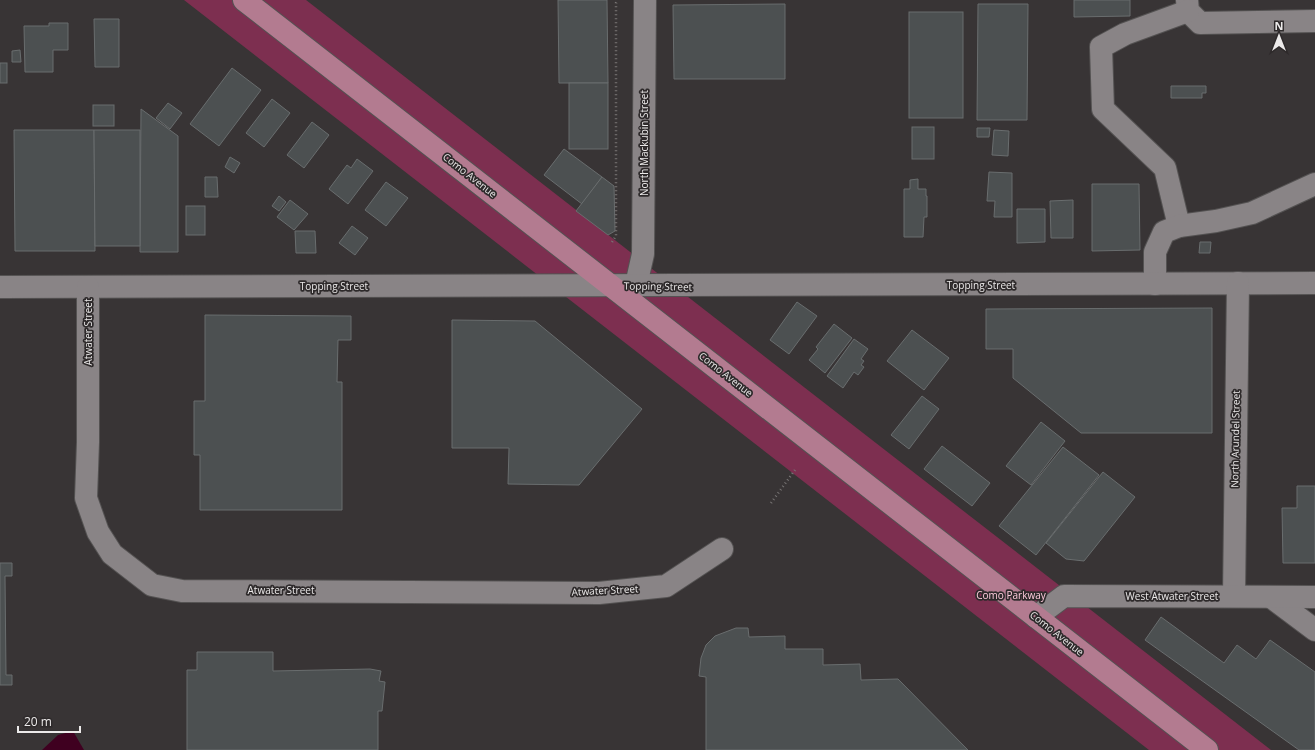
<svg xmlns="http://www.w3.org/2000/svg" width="1315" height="750" font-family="'Open Sans',sans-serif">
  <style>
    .green { fill: #7d2f50 }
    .water { fill: #3f0020 }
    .building { fill: #4c5051; stroke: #696d6e }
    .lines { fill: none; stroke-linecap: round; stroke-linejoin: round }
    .minor-casing { stroke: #545252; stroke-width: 24 }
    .major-casing { stroke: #545252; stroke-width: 24 }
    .path { stroke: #797676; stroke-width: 2.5; stroke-dasharray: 1 3; stroke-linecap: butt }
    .minor { stroke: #898486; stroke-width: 22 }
    .major { stroke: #b37b90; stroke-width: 22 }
    .labels { text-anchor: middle; stroke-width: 3.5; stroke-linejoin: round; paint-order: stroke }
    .street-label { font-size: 10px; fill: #eceaea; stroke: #2e2a2b }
    .park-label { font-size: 10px; fill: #fecbdc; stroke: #2e2a2b }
  </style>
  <rect width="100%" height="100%" fill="#383435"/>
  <polygon class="green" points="184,0 306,0 1271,750 1149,750"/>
  <polygon class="water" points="73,731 84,750 42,750 58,735"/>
  <g class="building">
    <polygon points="558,0 607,0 608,83 559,83"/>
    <polygon points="1074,0 1130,0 1130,16 1074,17"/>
    <polygon points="785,4 785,79 674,79 673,5"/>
    <polygon points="978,4 1028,4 1027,120 977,120"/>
    <rect x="909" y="12" width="54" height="106"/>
    <polygon points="94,19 119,19 119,67 95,67"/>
    <polygon points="49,23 68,23 68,50 53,50 53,72 25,72 24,26 49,26"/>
    <polygon points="20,50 21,62 12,62 12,51"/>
    <rect x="0" y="63" width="7" height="20"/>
    <polygon points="232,68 261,90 219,146 190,124"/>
    <rect x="569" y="83" width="39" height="66"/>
    <polygon points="1171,86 1206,86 1206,93 1202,93 1202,98 1171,98"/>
    <polygon points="272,99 290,113 264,147 246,133"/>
    <polygon points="168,103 182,113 170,129 156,118"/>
    <rect x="93" y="105" width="21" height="21"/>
    <polygon points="141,109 178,136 178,252 140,252"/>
    <polygon points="312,122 329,135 304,168 287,155"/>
    <rect x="912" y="127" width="22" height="32"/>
    <polygon points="977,128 990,128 989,137 977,137"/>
    <polygon points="14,130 94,130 95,251 15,251"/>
    <polygon points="94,130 140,130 140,246 95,246"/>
    <polygon points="994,130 1009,131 1008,156 992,155"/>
    <polygon points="564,149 602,177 582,204 544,175"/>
    <polygon points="230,157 240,163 234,173 225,167"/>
    <polygon points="357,159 373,171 348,204 329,189 347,165 351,168"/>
    <polygon points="989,172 1012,173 1012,217 994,217 995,201 987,201"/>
    <polygon points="205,177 217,177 218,197 205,197"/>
    <polygon points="602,177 614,186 615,231 608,235 576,211"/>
    <polygon points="918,179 918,189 926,189 926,196 927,196 927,217 924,217 923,237 904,237 904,189 910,189 910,180"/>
    <polygon points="386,182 408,198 386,226 365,210"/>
    <polygon points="1092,184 1139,184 1140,250 1092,251"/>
    <polygon points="279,196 286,202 279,211 272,206"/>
    <polygon points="290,200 308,214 294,230 277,217"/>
    <polygon points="1073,200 1073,238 1051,238 1050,201"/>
    <rect x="186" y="206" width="19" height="29"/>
    <polygon points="1017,209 1045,209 1045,242 1017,243"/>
    <polygon points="352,226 368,238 355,255 339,243"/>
    <polygon points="295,231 315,231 316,253 296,253"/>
    <polygon points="1200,242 1211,242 1210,253 1199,253"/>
    <polygon points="797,302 817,316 789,354 770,340"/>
    <polygon points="1212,308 1212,433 1081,433 1013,378 1013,349 986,349 986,309"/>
    <polygon points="205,315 351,316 351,340 338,340 337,382 342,382 342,510 200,510 200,455 194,455 194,401 205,401"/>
    <polygon points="452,320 535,321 642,409 579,485 508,484 509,448 452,448"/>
    <polygon points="834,324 852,338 825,373 809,360 818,349 816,347"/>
    <polygon points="912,330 949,358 924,390 887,361"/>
    <polygon points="854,339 868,349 861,359 864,361 861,365 864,367 858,375 854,372 843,388 827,376"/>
    <polygon points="922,396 939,409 909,449 891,435"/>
    <polygon points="1041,422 1065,441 1031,485 1006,466"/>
    <polygon points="942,446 990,483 972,506 924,469"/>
    <polygon points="1063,447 1099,475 1036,555 999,526"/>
    <polygon points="1103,472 1135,497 1084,561 1066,559 1046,543"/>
    <polygon points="1297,486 1315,486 1315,563 1283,563 1282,508 1297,508"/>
    <polygon points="0,563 12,563 12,576 5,576 6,675 12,675 12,685 0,685"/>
    <polygon points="1161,617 1224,663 1237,645 1256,659 1270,640 1315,672 1315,750 1299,750 1145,640"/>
    <polygon points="736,628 748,628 749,637 785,636 785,649 823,649 823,665 860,664 861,680 898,679 968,750 706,750 706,677 699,676 701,658 706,645 715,636"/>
    <polygon points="197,652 273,652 273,671 370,669 381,671 379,681 385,682 382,711 378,711 378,750 187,750 187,670 197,670"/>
  </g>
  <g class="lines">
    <defs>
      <g id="minor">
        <polyline points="1187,0 1188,11 1200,23 1315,21"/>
        <polyline points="1179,226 1165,168 1103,109 1101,47 1125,34 1188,11"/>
        <polyline points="1155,284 1155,252 1164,232 1179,226 1216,221 1252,213 1315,184"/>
        <polyline points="636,285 643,254 645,0"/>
        <polyline points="0,287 1315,283"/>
        <polyline points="88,287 88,442 86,498 98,532 112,554 152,585 182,591 599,593 666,586 722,549"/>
        <polyline points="1234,596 1238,283"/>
        <polyline points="1271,597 1315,630"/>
        <polyline points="1036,617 1064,596 1315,597"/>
      </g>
      <polyline id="major" points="244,0 1207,750"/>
    </defs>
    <use href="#minor" class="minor-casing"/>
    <use href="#major" class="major-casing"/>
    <g class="path">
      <polyline points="612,242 616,236 616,3 618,0"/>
      <polyline points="771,503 795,470"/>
    </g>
    <use href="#minor" class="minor"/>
    <use href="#major" class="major"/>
  </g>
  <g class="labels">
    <g class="street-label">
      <text transform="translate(644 143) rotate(-90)" y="4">North Mackubin Street</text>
      <text transform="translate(470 175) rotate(38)" y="4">Como Avenue</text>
      <text x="981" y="289">Topping Street</text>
      <text x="334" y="290">Topping Street</text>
      <text transform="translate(658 286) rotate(1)" y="4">Topping Street</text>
      <text transform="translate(88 332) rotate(-90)" y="4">Atwater Street</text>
      <text transform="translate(726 374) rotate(38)" y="4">Como Avenue</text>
      <text transform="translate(1235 439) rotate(-89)" y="4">North Arundel Street</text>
      <text x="281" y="594">Atwater Street</text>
      <text transform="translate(605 590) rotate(-3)" y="4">Atwater Street</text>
      <text x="1172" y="600">West Atwater Street</text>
      <text transform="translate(1057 633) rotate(38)" y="4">Como Avenue</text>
    </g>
    <g class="park-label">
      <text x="1011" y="599">Como Parkway</text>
    </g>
  </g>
  <g transform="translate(1279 36)" stroke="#2e2a2b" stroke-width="3" paint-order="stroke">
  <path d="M0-3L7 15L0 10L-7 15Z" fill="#eceaea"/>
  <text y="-6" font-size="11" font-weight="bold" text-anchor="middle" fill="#eceaea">N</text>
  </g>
  <path d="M18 726v6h62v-6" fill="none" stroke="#eceaea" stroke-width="2"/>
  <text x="24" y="726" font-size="12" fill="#eceaea" stroke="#2e2a2b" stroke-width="3" paint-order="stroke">20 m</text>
</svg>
